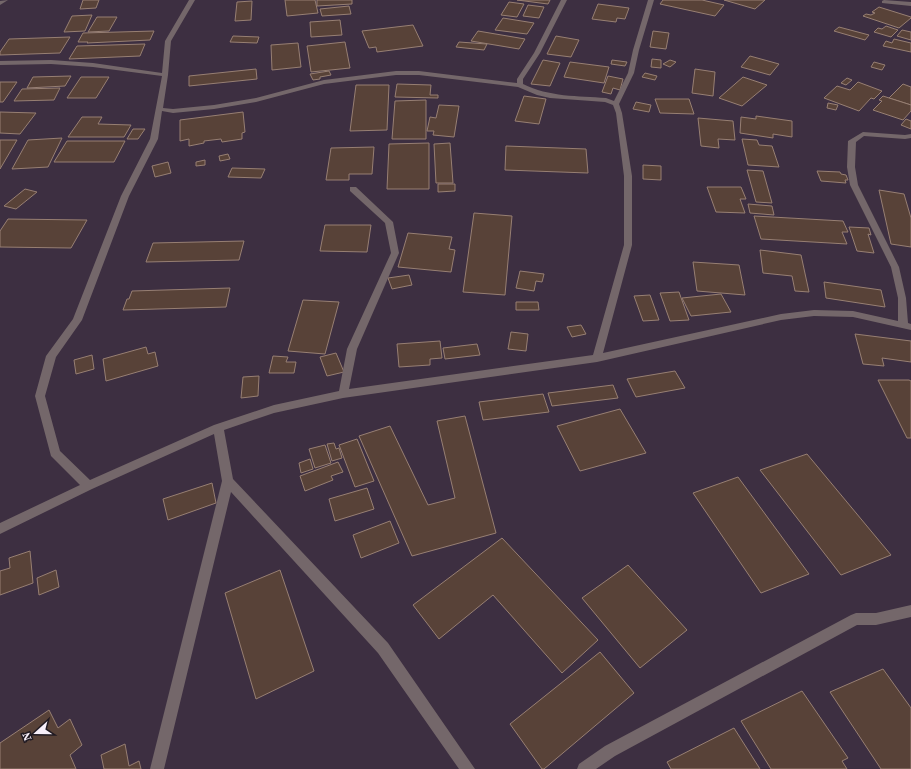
<svg xmlns="http://www.w3.org/2000/svg" width="911" height="769" font-family="'Source Serif 4',serif">
  <style>
    .building { fill: #584238; stroke: #977f73 }
    .lines { fill: none; stroke-linecap: round; stroke-linejoin: round }
    .street { fill: #74676a; fill-rule: evenodd }
  </style>
  <rect width="100%" height="100%" fill="#3d2f41"/>
  <g class="building">
    <polygon points="83,0 99,0 96,8 80,9"/>
    <polygon points="285,0 315,0 318,13 287,16"/>
    <polygon points="317,0 352,0 352,4 317,6"/>
    <polygon points="517,0 550,0 548,4"/>
    <polygon points="663,0 702,0 724,5 715,16 660,4"/>
    <polygon points="724,0 765,0 755,9"/>
    <polygon points="252,1 251,20 235,21 237,2"/>
    <polygon points="509,2 524,4 517,17 501,15"/>
    <polygon points="598,4 629,8 625,19 617,18 616,22 592,19"/>
    <polygon points="528,5 544,7 539,18 523,16"/>
    <polygon points="349,6 351,14 322,16 320,9"/>
    <polygon points="879,7 911,17 911,18 899,28 863,16 866,14 871,15 875,13 872,12"/>
    <polygon points="92,15 85,31 64,32 72,16"/>
    <polygon points="97,17 117,17 109,31 88,32"/>
    <polygon points="503,18 534,23 527,34 495,30"/>
    <polygon points="340,20 342,35 311,37 310,22"/>
    <polygon points="413,25 423,46 377,52 376,47 369,48 362,31"/>
    <polygon points="886,26 898,30 891,37 874,32 878,28 882,29"/>
    <polygon points="839,27 869,35 865,40 834,31"/>
    <polygon points="902,30 911,32 911,40 897,36"/>
    <polygon points="154,31 150,40 87,43 88,42 78,42 83,33"/>
    <polygon points="478,31 525,39 519,49 471,41"/>
    <polygon points="653,31 669,33 666,49 650,47"/>
    <polygon points="233,36 259,37 257,43 230,42"/>
    <polygon points="556,36 579,40 571,57 547,54"/>
    <polygon points="70,37 60,53 0,55 0,52 9,39"/>
    <polygon points="894,39 911,43 911,52 883,46 886,41 892,43"/>
    <polygon points="345,42 350,68 311,72 307,46"/>
    <polygon points="459,42 487,44 484,50 456,47"/>
    <polygon points="298,43 301,67 272,70 271,45"/>
    <polygon points="145,44 140,56 69,59 77,46"/>
    <polygon points="750,56 779,64 770,75 741,67"/>
    <polygon points="652,59 661,60 661,68 651,67"/>
    <polygon points="543,60 560,63 550,86 531,84"/>
    <polygon points="612,60 627,62 625,66 611,64"/>
    <polygon points="670,60 676,62 670,67 663,64"/>
    <polygon points="570,62 609,67 604,83 564,77"/>
    <polygon points="874,62 885,65 882,70 871,67"/>
    <polygon points="256,69 257,79 189,86 189,76"/>
    <polygon points="695,69 715,72 713,96 692,93"/>
    <polygon points="329,71 331,75 320,77 320,79 313,80 310,74"/>
    <polygon points="645,73 657,76 655,80 642,77"/>
    <polygon points="71,76 65,86 27,88 33,77"/>
    <polygon points="608,76 623,79 620,90 613,88 611,94 602,92"/>
    <polygon points="81,77 109,77 96,98 67,98"/>
    <polygon points="743,77 767,85 742,106 719,98"/>
    <polygon points="847,78 852,80 846,85 841,83"/>
    <polygon points="0,82 17,82 3,102 0,102"/>
    <polygon points="858,82 882,91 874,99 871,98 859,111 824,98 837,86 850,90"/>
    <polygon points="397,84 431,85 430,95 438,95 438,98 395,97"/>
    <polygon points="903,84 911,87 911,105 889,98"/>
    <polygon points="356,85 389,85 387,130 350,131"/>
    <polygon points="60,88 54,100 14,101 22,89"/>
    <polygon points="524,96 546,99 539,124 515,121"/>
    <polygon points="883,96 911,105 911,111 903,120 873,110 882,101 879,100"/>
    <polygon points="655,99 689,99 694,114 660,113"/>
    <polygon points="426,100 426,139 392,139 395,101"/>
    <polygon points="636,102 651,105 649,112 633,109"/>
    <polygon points="828,103 838,105 836,110 827,108"/>
    <polygon points="439,105 459,106 454,137 433,135 434,131 427,131 430,117 436,118"/>
    <polygon points="0,112 36,113 20,134 0,133"/>
    <polygon points="243,112 245,132 242,133 242,139 222,142 221,139 204,141 204,143 189,146 189,139 180,141 180,120"/>
    <polygon points="756,116 792,121 792,137 773,134 773,138 740,133 741,117 756,119"/>
    <polygon points="82,117 102,117 98,124 131,125 124,137 68,137"/>
    <polygon points="698,118 733,121 735,140 718,139 719,148 701,146"/>
    <polygon points="906,119 911,121 911,129 901,125"/>
    <polygon points="133,129 145,129 138,139 127,139"/>
    <polygon points="62,138 48,167 12,169 28,140"/>
    <polygon points="742,139 757,140 759,145 772,146 779,167 748,165"/>
    <polygon points="0,140 17,140 0,169"/>
    <polygon points="67,141 125,141 114,162 54,162"/>
    <polygon points="429,143 429,189 387,189 389,144"/>
    <polygon points="450,143 453,183 436,183 434,144"/>
    <polygon points="506,146 586,149 588,173 505,170"/>
    <polygon points="374,147 372,174 349,174 349,180 326,180 331,148"/>
    <polygon points="228,154 230,159 220,161 219,156"/>
    <polygon points="205,160 205,165 196,166 196,162"/>
    <polygon points="168,162 171,173 155,177 152,166"/>
    <polygon points="643,165 661,166 661,180 643,179"/>
    <polygon points="232,168 265,169 261,178 228,177"/>
    <polygon points="747,170 763,171 772,203 756,202"/>
    <polygon points="817,171 840,172 841,174 846,175 848,180 845,180 846,183 821,181"/>
    <polygon points="438,184 455,184 455,191 438,192"/>
    <polygon points="707,187 741,187 746,199 740,199 745,213 716,212"/>
    <polygon points="25,189 37,192 16,209 4,206"/>
    <polygon points="879,190 904,194 911,218 911,247 891,244"/>
    <polygon points="748,204 772,206 774,215 750,213"/>
    <polygon points="474,213 512,216 505,295 463,292"/>
    <polygon points="754,216 843,221 848,232 842,232 847,244 761,239"/>
    <polygon points="8,219 87,220 71,248 0,247 0,231"/>
    <polygon points="325,225 371,225 367,252 320,251"/>
    <polygon points="849,227 869,228 871,235 868,234 874,253 857,251"/>
    <polygon points="408,233 452,237 449,249 455,250 451,272 398,267"/>
    <polygon points="244,241 239,260 146,262 153,243"/>
    <polygon points="760,250 801,255 809,292 795,291 792,276 763,273"/>
    <polygon points="693,262 739,265 745,295 697,291"/>
    <polygon points="520,271 544,274 542,282 536,281 534,291 516,288"/>
    <polygon points="409,275 412,285 392,289 388,278"/>
    <polygon points="824,282 881,290 885,307 826,298"/>
    <polygon points="230,288 226,307 123,310 127,299 129,299 132,291"/>
    <polygon points="679,292 689,320 670,321 660,293"/>
    <polygon points="721,294 731,312 691,316 682,298"/>
    <polygon points="650,295 659,320 643,321 634,296"/>
    <polygon points="303,300 339,302 325,354 288,351"/>
    <polygon points="516,302 538,302 539,310 516,310"/>
    <polygon points="581,325 586,334 572,337 567,327"/>
    <polygon points="511,332 528,334 526,351 508,349"/>
    <polygon points="855,334 911,341 911,362 882,358 884,366 863,364"/>
    <polygon points="440,341 442,358 430,359 430,365 399,367 397,344"/>
    <polygon points="477,344 480,355 445,359 443,348"/>
    <polygon points="146,347 148,354 155,352 158,366 106,381 103,359"/>
    <polygon points="336,353 344,372 327,376 320,357"/>
    <polygon points="92,355 94,369 76,374 74,360"/>
    <polygon points="273,356 288,357 286,362 296,362 294,373 269,373"/>
    <polygon points="675,371 685,388 636,397 627,379"/>
    <polygon points="259,376 258,396 241,398 243,377"/>
    <polygon points="878,380 909,380 911,381 911,438 907,438"/>
    <polygon points="613,385 618,398 552,406 548,393"/>
    <polygon points="543,394 549,412 483,420 479,402"/>
    <polygon points="620,409 646,453 580,471 557,426"/>
    <polygon points="465,416 496,533 412,556 359,436 390,426 428,505 455,498 437,421"/>
    <polygon points="357,439 374,481 355,487 339,445"/>
    <polygon points="334,443 336,449 339,448 342,458 332,461 327,444"/>
    <polygon points="325,445 331,463 315,468 309,449"/>
    <polygon points="807,454 891,555 841,575 760,470"/>
    <polygon points="310,459 313,469 301,473 299,463"/>
    <polygon points="338,462 343,472 331,476 333,480 305,491 300,476"/>
    <polygon points="738,477 809,574 761,593 693,493"/>
    <polygon points="212,483 216,503 168,520 163,499"/>
    <polygon points="367,488 374,509 335,521 329,499"/>
    <polygon points="390,521 399,543 361,558 353,535"/>
    <polygon points="502,538 598,640 562,673 493,595 439,639 413,605"/>
    <polygon points="30,551 33,583 0,595 0,571 10,568 9,558"/>
    <polygon points="628,565 687,630 640,668 582,598"/>
    <polygon points="56,570 59,587 39,595 37,578"/>
    <polygon points="280,570 314,671 256,699 225,593"/>
    <polygon points="600,652 634,693 544,769 542,769 510,724"/>
    <polygon points="883,669 911,708 911,769 881,769 830,692"/>
    <polygon points="802,691 848,758 842,761 847,769 771,769 741,721"/>
    <polygon points="49,710 58,728 70,719 82,745 70,755 76,769 0,769 0,743"/>
    <polygon points="734,728 760,769 671,769 667,762"/>
    <polygon points="125,744 129,766 139,761 141,769 104,769 101,755"/>
  </g>
  <g class="lines">
    <g class="street">
      <polygon points="8,0 0,5 0,1"/>
      <path d="M189,0H195L171,41L168,75L163,108L173,109L214,105L256,98L324,80L396,71H419L517,83V79L534,53L561,0H567L540,53L523,79V84C549,97 578,96 606,98L614,101L628,73L633,50L648,0H654L639,50L634,73L619,104L622,113L632,176V245L603,353L781,314L814,310L853,311L898,321V298L891,267L850,185L847,167L848,141L863,132L905,135L911,134V138L905,139L864,136L856,142L855,167L858,185L899,267L906,298L908,323L911,324V330L853,317L814,316L781,320L597,362L343,398L274,413L224,430L233,479L388,643L475,769H459L378,653L231,492L164,769H150L222,481L214,434L92,489L0,534V523L80,485L51,456L35,396L46,356L73,319L121,196L150,139L162,76L93,67L51,64L0,65V61L51,60L93,63L162,73L165,41ZM396,75H419L518,87L537,95L550,98L605,102L613,105L616,113L624,176V245L593,355L349,389L357,349L399,253L393,222L356,187H350V191L385,223L391,253L347,349L339,391L274,405L214,425L90,480L60,451L45,396L56,357L82,320L129,196L158,139L162,111L173,113L214,109L256,102L324,84Z"/>
      <polygon points="884,0 911,2 911,6 882,3 882,1"/>
      <polygon points="911,605 911,617 876,625 857,625 615,756 596,769 577,769 579,764 605,746 851,615 856,613 876,613"/>
    </g>
  </g>
  <g transform="translate(36 733) rotate(249)" stroke="#201a22" stroke-width="3" paint-order="stroke">
  <path d="M0-3L7 15L0 10L-7 15Z" fill="#f7effa"/>
  <text y="-6" font-size="11" font-weight="bold" text-anchor="middle" fill="#f7effa">N</text>
  </g>
</svg>
